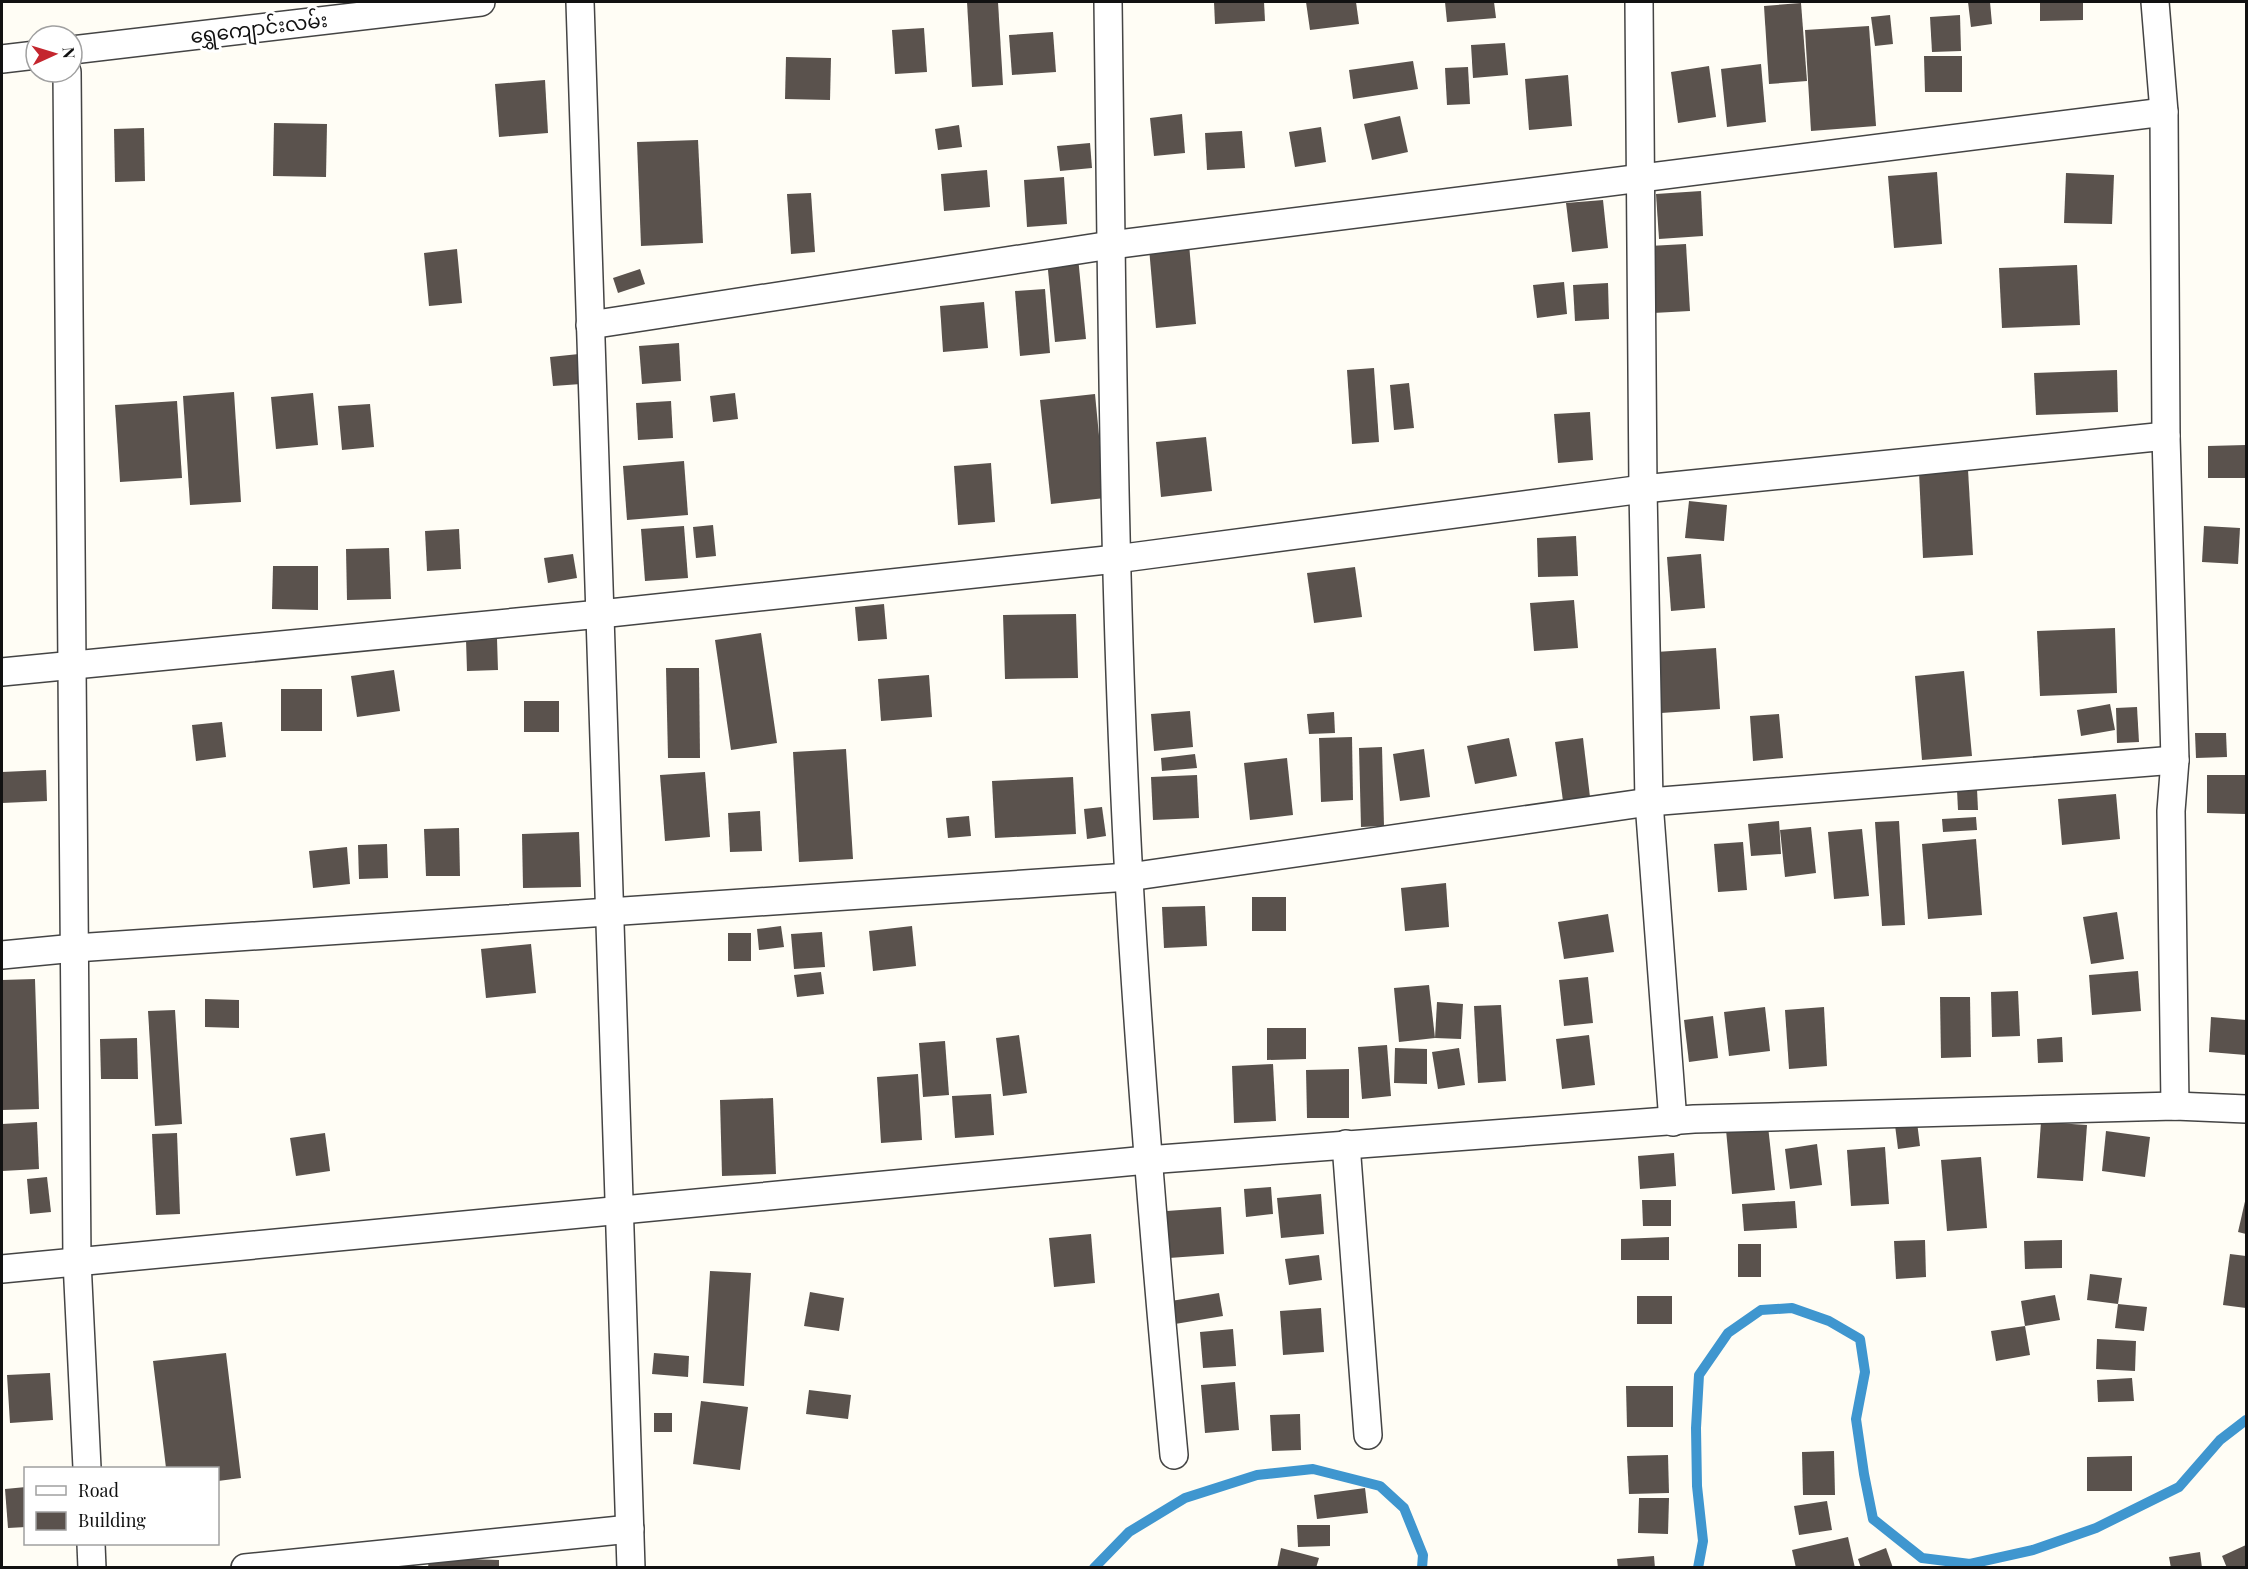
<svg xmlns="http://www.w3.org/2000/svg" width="2248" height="1569" font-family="'Playfair Display','Noto Sans Myanmar',serif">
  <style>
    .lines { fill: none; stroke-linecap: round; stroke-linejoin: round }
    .stream { stroke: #3f96cf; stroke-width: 10 }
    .building { fill: #5a524d }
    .street-casing { stroke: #444; stroke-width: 30 }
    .street { stroke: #fff; stroke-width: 27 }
    .labels { text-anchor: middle; stroke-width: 6; stroke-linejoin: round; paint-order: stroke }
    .street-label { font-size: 20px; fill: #111; stroke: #fff }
  </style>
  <rect width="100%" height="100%" fill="#fffdf5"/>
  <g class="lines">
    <g class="stream">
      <polyline points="1094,1568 1129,1532 1185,1498 1257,1475 1313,1469 1380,1486 1404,1508 1423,1555 1422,1568"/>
      <polyline points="1698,1568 1703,1541 1697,1486 1696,1428 1699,1375 1728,1333 1761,1310 1792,1308 1829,1321 1860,1339 1865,1372 1856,1419 1864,1474 1873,1519 1922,1558 1970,1564 2033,1550 2096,1528 2179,1487 2220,1440 2246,1420"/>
    </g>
  </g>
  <g class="building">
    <polygon points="967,2 998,2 1003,85 972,87"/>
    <polygon points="1214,2 1264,2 1265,21 1215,24"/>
    <polygon points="1306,2 1356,2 1359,24 1310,30"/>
    <polygon points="1445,2 1494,2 1496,18 1447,22"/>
    <polygon points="1968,2 1990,2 1992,24 1971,27"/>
    <polygon points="2040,2 2083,2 2083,20 2040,21"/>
    <polygon points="1801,3 1807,81 1769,84 1764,6"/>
    <polygon points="1890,15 1893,44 1875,46 1871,17"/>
    <polygon points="1960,15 1961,51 1932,52 1930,17"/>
    <polygon points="1869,26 1876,126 1811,131 1805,30"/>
    <polygon points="924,28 927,72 895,74 892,30"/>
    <polygon points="1053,32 1056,72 1012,75 1009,35"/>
    <polygon points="1505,43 1508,75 1473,78 1471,45"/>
    <polygon points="1924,56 1962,56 1962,92 1925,92"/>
    <polygon points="786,57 831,58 830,100 785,99"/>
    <polygon points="1413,61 1418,89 1353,99 1349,70"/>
    <polygon points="1761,64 1766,122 1727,127 1721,69"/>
    <polygon points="1709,66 1716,117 1678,123 1671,72"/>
    <polygon points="1468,67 1470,104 1447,105 1445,68"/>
    <polygon points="1568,75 1572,126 1529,130 1525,79"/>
    <polygon points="545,80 548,133 499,137 495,84"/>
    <polygon points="1182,114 1185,153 1154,156 1150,118"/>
    <polygon points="1400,116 1408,152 1372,160 1364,124"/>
    <polygon points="274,123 327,124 326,177 273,176"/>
    <polygon points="959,125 962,147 938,150 935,129"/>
    <polygon points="1321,127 1326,162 1295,167 1289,132"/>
    <polygon points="144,128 145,181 115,182 114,129"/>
    <polygon points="1242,131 1245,168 1207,170 1205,133"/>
    <polygon points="698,140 703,243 641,246 637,142"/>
    <polygon points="1090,143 1092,168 1060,171 1057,146"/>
    <polygon points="987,170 990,207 944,211 941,174"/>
    <polygon points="1937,172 1942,244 1894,248 1888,176"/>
    <polygon points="2066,173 2114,175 2112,224 2064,223"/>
    <polygon points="1064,177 1067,224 1027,227 1024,180"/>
    <polygon points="1701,191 1703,236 1659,239 1656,194"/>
    <polygon points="811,193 815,252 791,254 787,194"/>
    <polygon points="1603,200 1608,248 1572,252 1566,203"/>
    <polygon points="1189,244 1196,324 1156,328 1149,248"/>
    <polygon points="1686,244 1690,311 1653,313 1649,246"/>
    <polygon points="457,249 462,303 429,306 424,253"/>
    <polygon points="1078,257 1086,339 1055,342 1047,260"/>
    <polygon points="2077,265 2080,325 2002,328 1999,268"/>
    <polygon points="640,269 645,284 618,293 613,278"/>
    <polygon points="1564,282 1567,314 1537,318 1533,285"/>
    <polygon points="1608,283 1609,319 1575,321 1573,285"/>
    <polygon points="1045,289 1050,353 1020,356 1015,291"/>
    <polygon points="984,302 988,348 943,352 940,306"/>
    <polygon points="679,343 681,381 642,384 639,346"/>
    <polygon points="579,354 581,384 553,386 550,357"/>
    <polygon points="1374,368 1379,442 1352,444 1347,370"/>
    <polygon points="2117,370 2118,412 2036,415 2034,373"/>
    <polygon points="1409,383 1414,428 1394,430 1390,385"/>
    <polygon points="234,392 241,502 190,505 183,396"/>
    <polygon points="313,393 318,445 276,449 271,397"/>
    <polygon points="735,393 738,419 713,422 710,396"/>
    <polygon points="1095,394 1105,498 1051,504 1040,400"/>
    <polygon points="177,401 182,478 120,482 115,405"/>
    <polygon points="671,401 673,438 638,440 636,403"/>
    <polygon points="370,404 374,447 342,450 338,406"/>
    <polygon points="1590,412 1593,460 1558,463 1554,414"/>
    <polygon points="1206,437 1212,491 1161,497 1156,442"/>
    <polygon points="2246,445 2246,478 2208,478 2208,446"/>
    <polygon points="684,461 688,515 627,520 623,466"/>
    <polygon points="991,463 995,522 958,525 954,466"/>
    <polygon points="1968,470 1973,555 1923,558 1919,472"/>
    <polygon points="1689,501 1727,505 1724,541 1685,538"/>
    <polygon points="713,525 716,556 696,558 693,527"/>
    <polygon points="684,526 688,578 645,581 641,529"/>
    <polygon points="2204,526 2240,528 2238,564 2202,562"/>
    <polygon points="459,529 461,569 427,571 425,531"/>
    <polygon points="1576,536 1578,576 1538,577 1537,538"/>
    <polygon points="389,548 391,599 347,600 346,549"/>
    <polygon points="573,554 577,578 548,583 544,558"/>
    <polygon points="1701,554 1705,608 1671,611 1667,557"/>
    <polygon points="273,566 318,566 318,610 272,609"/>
    <polygon points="1355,567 1362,617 1314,623 1307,573"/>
    <polygon points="1574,600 1578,648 1534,651 1530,603"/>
    <polygon points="884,604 887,639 858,641 855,607"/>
    <polygon points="1076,614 1078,678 1005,679 1003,615"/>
    <polygon points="2115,628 2117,693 2040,696 2037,631"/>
    <polygon points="761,633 777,743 731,750 715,640"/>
    <polygon points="497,639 498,670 467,671 466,640"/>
    <polygon points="1716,648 1720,709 1661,713 1656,652"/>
    <polygon points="666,668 699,668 700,758 668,758"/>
    <polygon points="394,670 400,711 357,717 351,676"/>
    <polygon points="1964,671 1972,756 1922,760 1915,676"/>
    <polygon points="929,675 932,717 881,721 878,679"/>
    <rect x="281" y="689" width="41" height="42"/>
    <rect x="524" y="701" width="35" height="31"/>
    <polygon points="2110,704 2115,730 2081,736 2077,710"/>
    <polygon points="2137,707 2139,742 2117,743 2116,708"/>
    <polygon points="1190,711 1193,747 1154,751 1151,714"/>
    <polygon points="1334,712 1335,733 1309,734 1307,714"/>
    <polygon points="1779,714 1783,758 1753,761 1750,716"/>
    <polygon points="222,722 226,757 196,761 192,725"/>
    <polygon points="2195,733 2226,733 2227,757 2196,758"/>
    <polygon points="1352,737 1353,800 1321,802 1319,738"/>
    <polygon points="1509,738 1517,776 1475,784 1467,746"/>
    <polygon points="1583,738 1590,797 1563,801 1555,742"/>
    <polygon points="1382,747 1384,826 1361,827 1359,748"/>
    <polygon points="846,749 853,859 799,862 793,752"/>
    <polygon points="1424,749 1430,797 1400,801 1393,754"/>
    <polygon points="1195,754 1197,768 1162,771 1161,758"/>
    <polygon points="1287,758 1293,815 1250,820 1244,763"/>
    <polygon points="46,770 47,801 2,803 2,772"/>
    <polygon points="705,772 710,837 665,841 660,775"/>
    <polygon points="1197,775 1199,818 1153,820 1151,777"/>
    <polygon points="2207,775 2246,775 2246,814 2207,813"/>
    <polygon points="1073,777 1076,834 995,838 992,781"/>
    <polygon points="1977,789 1978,810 1958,810 1957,790"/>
    <polygon points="2116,794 2120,839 2062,845 2058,799"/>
    <polygon points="1102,807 1106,836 1087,839 1084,809"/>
    <polygon points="760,811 762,851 730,852 728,813"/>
    <polygon points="969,816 971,836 948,838 946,818"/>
    <polygon points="1976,817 1977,830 1943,832 1942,819"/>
    <polygon points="1779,821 1781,854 1751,856 1748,824"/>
    <polygon points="1899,821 1905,925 1882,926 1875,822"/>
    <polygon points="1811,827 1816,873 1785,877 1780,830"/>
    <polygon points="459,828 460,876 426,876 424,829"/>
    <polygon points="1862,829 1869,896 1834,899 1828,832"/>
    <polygon points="579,832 581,887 523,888 522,834"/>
    <polygon points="1976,839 1982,915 1928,919 1922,844"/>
    <polygon points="1743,842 1747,890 1718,892 1714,844"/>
    <polygon points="387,844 388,878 359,879 358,845"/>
    <polygon points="347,847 350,884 313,888 309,851"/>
    <polygon points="1446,883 1449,927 1405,931 1401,888"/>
    <rect x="1252" y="897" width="34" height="34"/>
    <polygon points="1205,906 1207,946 1164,948 1162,907"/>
    <polygon points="2117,912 2124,959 2091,964 2083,917"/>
    <polygon points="1608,914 1614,952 1564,959 1558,922"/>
    <polygon points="781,926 784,947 759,950 757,929"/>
    <polygon points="912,926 916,966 873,971 869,931"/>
    <polygon points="822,932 825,967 794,969 791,934"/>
    <rect x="728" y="933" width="23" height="28"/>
    <polygon points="531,944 536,993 486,998 481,949"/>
    <polygon points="2138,971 2141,1011 2092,1015 2089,975"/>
    <polygon points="821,972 824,994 797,997 794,975"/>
    <polygon points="1588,977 1593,1023 1564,1026 1559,980"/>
    <polygon points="35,979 39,1109 2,1110 2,980"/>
    <polygon points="1429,985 1435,1038 1399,1042 1394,988"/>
    <polygon points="2018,991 2020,1036 1992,1037 1991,992"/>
    <polygon points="1940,997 1970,997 1971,1057 1941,1058"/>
    <polygon points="205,999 239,1000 239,1028 205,1027"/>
    <polygon points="1437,1002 1463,1004 1461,1039 1435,1038"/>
    <polygon points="1501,1005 1506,1081 1478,1083 1474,1006"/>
    <polygon points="1765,1007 1770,1051 1729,1056 1724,1012"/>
    <polygon points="1824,1007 1827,1066 1789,1069 1785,1010"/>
    <polygon points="175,1010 182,1124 155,1126 148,1011"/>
    <polygon points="1713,1016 1718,1058 1689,1062 1684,1020"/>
    <polygon points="2211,1017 2246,1020 2246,1055 2209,1052"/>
    <polygon points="1267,1028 1306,1028 1306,1059 1267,1060"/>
    <polygon points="1019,1035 1027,1093 1003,1096 996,1038"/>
    <polygon points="1589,1035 1595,1085 1562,1089 1556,1039"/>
    <polygon points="2062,1037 2063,1062 2038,1063 2037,1039"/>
    <polygon points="137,1038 138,1079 101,1079 100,1039"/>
    <polygon points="945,1041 949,1095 923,1097 919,1043"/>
    <polygon points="1387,1045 1391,1096 1362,1099 1358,1047"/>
    <polygon points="1395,1048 1427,1049 1427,1084 1394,1083"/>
    <polygon points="1459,1048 1465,1085 1438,1089 1432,1052"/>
    <polygon points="1273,1064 1276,1121 1234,1123 1232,1066"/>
    <polygon points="1349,1069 1349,1118 1307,1118 1306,1070"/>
    <polygon points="918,1074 922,1140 881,1143 877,1077"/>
    <polygon points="991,1094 994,1135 955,1138 952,1096"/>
    <polygon points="773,1098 776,1174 722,1176 720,1100"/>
    <polygon points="37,1122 39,1169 2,1171 2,1124"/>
    <polygon points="1917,1122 1920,1146 1898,1149 1895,1125"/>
    <polygon points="2041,1122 2087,1125 2083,1181 2037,1178"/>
    <polygon points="1768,1126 1775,1190 1732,1194 1726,1130"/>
    <polygon points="2106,1131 2150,1137 2145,1177 2102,1171"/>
    <polygon points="177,1133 180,1214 156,1215 152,1134"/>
    <polygon points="325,1133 330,1171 296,1176 290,1138"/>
    <polygon points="1817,1144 1822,1185 1790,1189 1785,1149"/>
    <polygon points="1885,1147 1889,1204 1851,1206 1847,1150"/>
    <polygon points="1674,1153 1676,1186 1640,1189 1638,1156"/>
    <polygon points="1981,1157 1987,1228 1947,1231 1941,1160"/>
    <polygon points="47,1177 51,1212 30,1214 27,1179"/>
    <polygon points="1271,1187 1273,1214 1246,1217 1244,1189"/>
    <polygon points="1321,1194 1324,1234 1281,1238 1277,1198"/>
    <polygon points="2246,1197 2246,1234 2238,1232"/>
    <polygon points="1642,1200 1671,1200 1671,1226 1643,1226"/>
    <polygon points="1795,1201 1797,1228 1744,1231 1742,1204"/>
    <polygon points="1221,1207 1224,1254 1169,1258 1167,1211"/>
    <polygon points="1091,1234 1095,1283 1054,1287 1049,1238"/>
    <polygon points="1669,1237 1669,1260 1621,1260 1621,1239"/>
    <polygon points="1925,1240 1926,1277 1896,1279 1894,1241"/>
    <polygon points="2062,1240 2062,1268 2025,1269 2024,1241"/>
    <rect x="1738" y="1244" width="23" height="33"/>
    <polygon points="2230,1254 2246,1256 2246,1308 2223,1305"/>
    <polygon points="1319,1255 1322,1280 1289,1285 1285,1259"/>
    <polygon points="710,1271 751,1273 744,1386 703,1383"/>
    <polygon points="2090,1274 2122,1278 2118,1304 2087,1300"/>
    <polygon points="810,1292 844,1298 839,1331 804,1326"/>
    <polygon points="1219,1293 1223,1316 1175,1324 1171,1301"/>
    <polygon points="2055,1295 2060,1320 2025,1326 2021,1301"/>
    <rect x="1637" y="1296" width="35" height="28"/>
    <polygon points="2118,1304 2147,1307 2144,1331 2115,1328"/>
    <polygon points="1321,1308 1324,1352 1283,1355 1280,1311"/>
    <polygon points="2025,1326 2030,1355 1996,1361 1991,1331"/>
    <polygon points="1233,1329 1236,1366 1203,1368 1200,1332"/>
    <polygon points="2097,1339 2136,1341 2135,1371 2096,1369"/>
    <polygon points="226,1353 241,1478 218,1481 218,1468 166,1468 153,1361"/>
    <polygon points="654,1353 689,1356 688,1377 652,1374"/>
    <polygon points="50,1373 53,1420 10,1423 7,1375"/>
    <polygon points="2132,1378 2134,1401 2098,1402 2097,1380"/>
    <polygon points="1235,1382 1239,1430 1205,1433 1201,1385"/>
    <polygon points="1626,1386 1673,1386 1673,1427 1627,1427"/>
    <polygon points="809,1390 851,1395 848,1419 806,1414"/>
    <polygon points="701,1401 748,1407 740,1470 693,1464"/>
    <rect x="654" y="1413" width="18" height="19"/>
    <polygon points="1300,1414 1301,1450 1272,1451 1270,1415"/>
    <polygon points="1834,1451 1835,1495 1803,1495 1802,1452"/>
    <polygon points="1668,1455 1669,1493 1629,1494 1627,1456"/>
    <polygon points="2132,1456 2132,1491 2087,1491 2087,1457"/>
    <polygon points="26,1487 26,1527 8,1528 5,1489"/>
    <polygon points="1365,1488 1368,1513 1317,1519 1314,1495"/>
    <polygon points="1639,1498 1669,1498 1668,1534 1638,1533"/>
    <polygon points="1827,1501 1832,1530 1799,1535 1794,1506"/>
    <polygon points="1297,1525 1330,1525 1330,1546 1298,1547"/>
    <polygon points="1848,1537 1855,1568 1796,1568 1792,1550"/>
    <polygon points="2246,1545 2246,1568 2227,1568 2222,1556"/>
    <polygon points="1281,1548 1319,1558 1316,1568 1277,1568"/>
    <polygon points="1886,1548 1893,1568 1861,1568 1858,1559"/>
    <polygon points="2200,1552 2202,1568 2171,1568 2169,1557"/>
    <polygon points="1654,1556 1655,1568 1618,1568 1617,1559"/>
    <polygon points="429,1558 499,1560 499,1568 428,1568"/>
  </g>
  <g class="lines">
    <defs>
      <g id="street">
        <polyline points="580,2 631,1568"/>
        <path d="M1108,2C1112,294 1113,587 1129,879C1140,1071 1156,1263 1174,1455"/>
        <polyline points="1639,2 1643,489 1649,802 1673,1122"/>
        <polyline points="2155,2 2164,112 2166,436 2175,760 2171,811 2175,1106"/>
        <polyline points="72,50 481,2"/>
        <polyline points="2,59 36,55"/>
        <polyline points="67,72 77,1261 87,1468"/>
        <polyline points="590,325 1111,245 2164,112"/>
        <polyline points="2,672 600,614 1116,559 1643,489 2166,436"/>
        <polyline points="2,955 75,948 1129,877 1649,802 2175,760"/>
        <polyline points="1346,1144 1368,1435"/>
        <polyline points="2,1269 1147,1160 1694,1119 2175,1106 2246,1109"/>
        <polyline points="91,1544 92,1568"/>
        <polyline points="245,1568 630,1529"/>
      </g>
    </defs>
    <use href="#street" class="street-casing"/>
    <use href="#street" class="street"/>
  </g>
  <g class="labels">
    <g class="street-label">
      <text transform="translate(259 28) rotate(-7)" y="7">ရွှေကျောင်းလမ်း</text>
    </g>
  </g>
  <rect width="2248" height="1569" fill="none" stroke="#111111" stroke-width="6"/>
  <rect x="24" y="1467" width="195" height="78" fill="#ffffff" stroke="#a0a0a0" stroke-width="1.5"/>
  <rect x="36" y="1486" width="30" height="9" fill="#ffffff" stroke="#a0a0a0" stroke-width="1.5"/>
  <text x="78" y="1497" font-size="18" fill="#111111">Road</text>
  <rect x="36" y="1512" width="30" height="18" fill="#5a524d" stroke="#a0a0a0" stroke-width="1.5"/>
  <text x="78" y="1527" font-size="18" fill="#111111">Building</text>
  <g transform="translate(54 54) rotate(86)"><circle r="28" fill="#ffffff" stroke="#a0a0a0" stroke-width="1.5"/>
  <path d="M0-4.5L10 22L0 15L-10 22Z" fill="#c4262e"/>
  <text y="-9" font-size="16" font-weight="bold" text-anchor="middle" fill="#111111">N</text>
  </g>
</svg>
